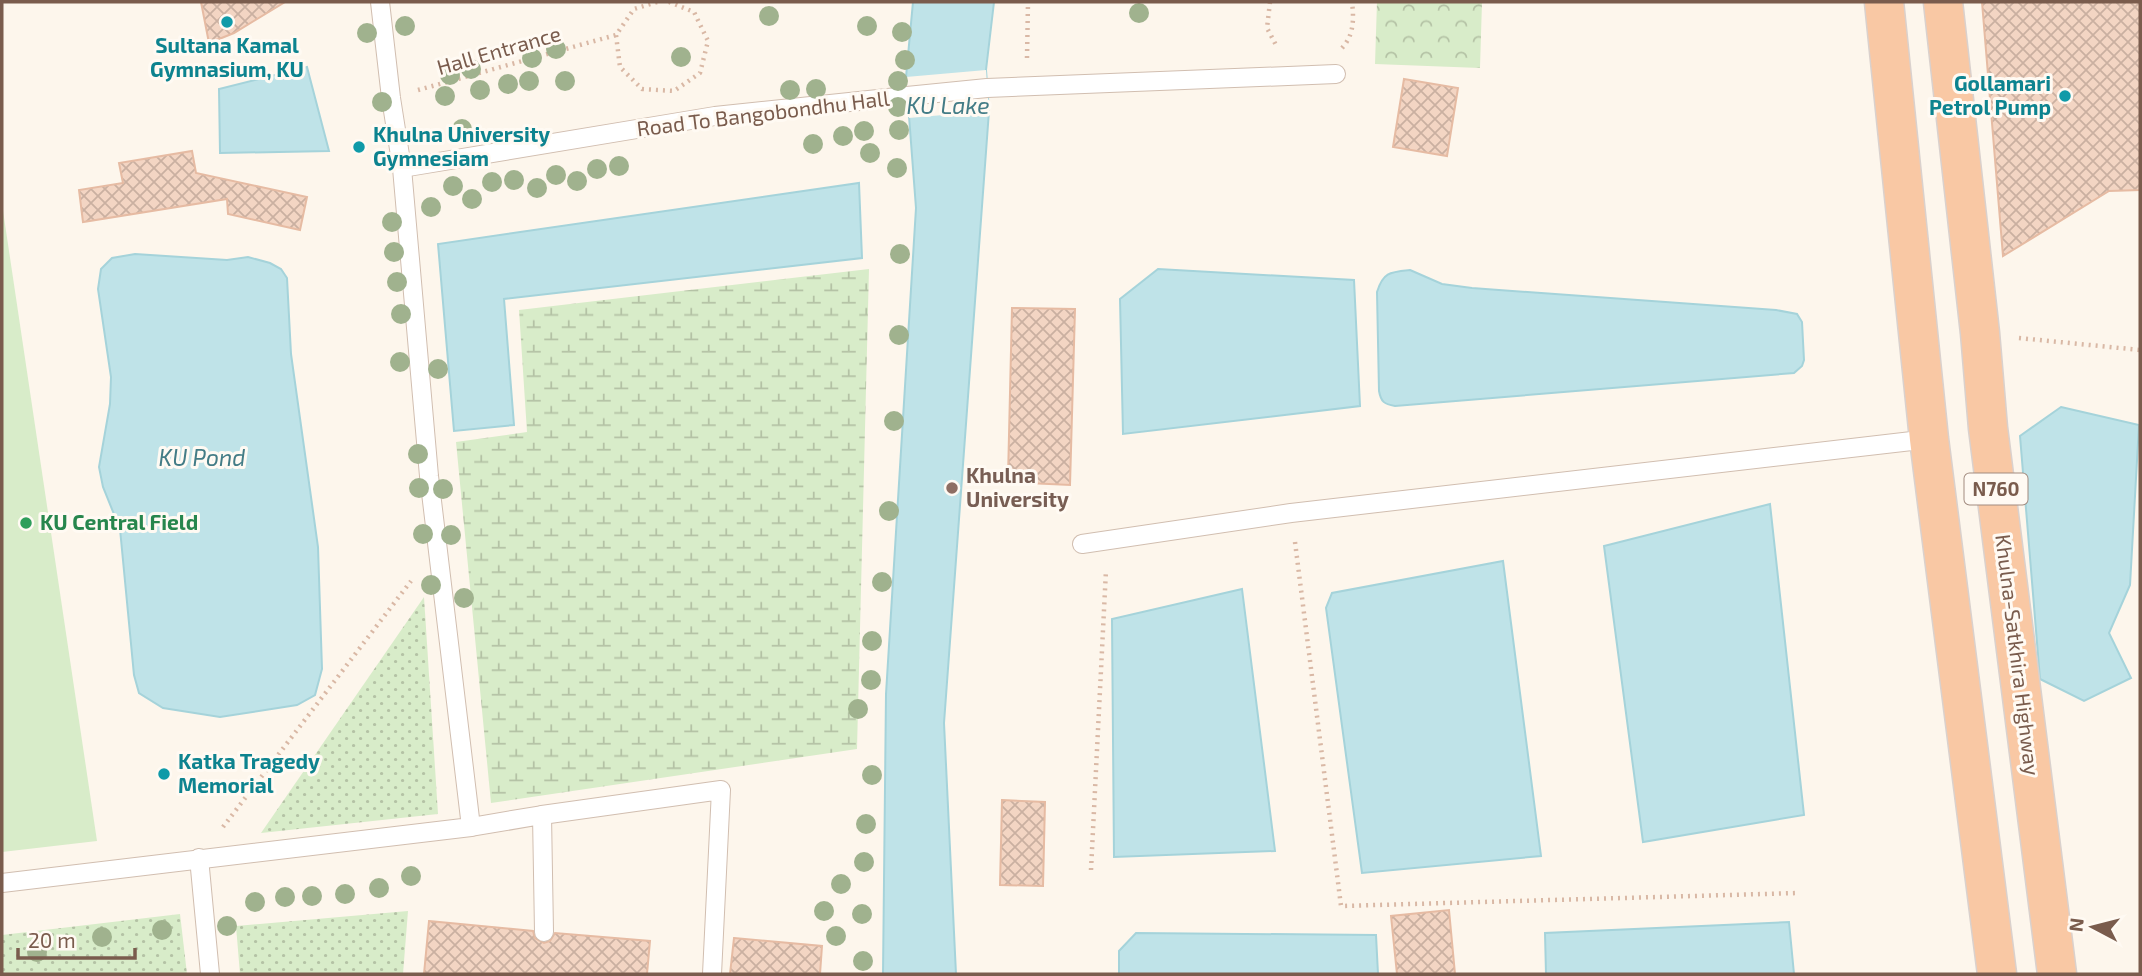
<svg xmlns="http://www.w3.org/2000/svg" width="2142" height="976" font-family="'Exo 2',sans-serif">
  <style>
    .grass { fill: url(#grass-dots) }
    .wetland { fill: url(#wetland-marsh) }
    .park { fill: url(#park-crowns) }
    .pitch { fill: #d8ecc9 }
    .water { fill: #bfe3e8; stroke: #a5d3da; stroke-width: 2 }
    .pier { fill: #fdf6ec }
    .building { fill: url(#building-cross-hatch); stroke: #e6bba3; stroke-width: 2 }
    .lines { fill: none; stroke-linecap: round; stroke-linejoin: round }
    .service-casing { stroke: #d1beb0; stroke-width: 20 }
    .trunk-casing { stroke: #dad1cd; stroke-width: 41 }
    .path { stroke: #d9b8a5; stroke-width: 4.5; stroke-dasharray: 2 5; stroke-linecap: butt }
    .service { stroke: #fff; stroke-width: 18 }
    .trunk { stroke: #f9c8a4; stroke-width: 38 }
    .tree { fill: #a0b28e }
    .culture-dot { fill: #0f9aa8; stroke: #fffaf3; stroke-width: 2.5 }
    .education-dot { fill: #8d6e63; stroke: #fffaf3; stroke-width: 2.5 }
    .leisure-dot { fill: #2e9e5b; stroke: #fffaf3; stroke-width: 2.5 }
    .labels { text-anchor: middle; stroke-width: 6; stroke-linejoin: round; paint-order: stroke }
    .shield { fill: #fffaf3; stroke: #a28b7f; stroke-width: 2 }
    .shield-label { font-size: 19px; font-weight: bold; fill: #7a5c4d }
    .culture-label { font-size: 21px; font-weight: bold; fill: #0d838f; stroke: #fffaf3; text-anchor: start }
    .street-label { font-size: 21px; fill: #7a5c4d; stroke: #fffaf3 }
    .education-label { font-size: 21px; font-weight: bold; fill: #785e54; stroke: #fffaf3; text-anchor: start }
    .leisure-label { font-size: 21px; font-weight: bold; fill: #27864d; stroke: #fffaf3; text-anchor: start }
    .water-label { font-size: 23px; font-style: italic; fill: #437c86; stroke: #fffaf3 }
  </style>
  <defs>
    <pattern id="grass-dots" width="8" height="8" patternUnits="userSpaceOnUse" patternTransform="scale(1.75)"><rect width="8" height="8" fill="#d8ecc9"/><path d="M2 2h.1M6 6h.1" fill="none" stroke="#b4c2a5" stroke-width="1.8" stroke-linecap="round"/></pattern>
    <pattern id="wetland-marsh" width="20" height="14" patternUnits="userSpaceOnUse" patternTransform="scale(1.75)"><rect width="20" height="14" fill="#d8ecc9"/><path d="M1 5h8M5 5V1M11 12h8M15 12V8" fill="none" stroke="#b4c2a5"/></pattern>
    <pattern id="park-crowns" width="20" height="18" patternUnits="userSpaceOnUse" patternTransform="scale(1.75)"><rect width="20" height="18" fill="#d8ecc9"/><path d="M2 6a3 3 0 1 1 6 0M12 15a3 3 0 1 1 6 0" fill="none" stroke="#b4c2a5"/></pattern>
    <pattern id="building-cross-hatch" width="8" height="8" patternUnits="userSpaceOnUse" patternTransform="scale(1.75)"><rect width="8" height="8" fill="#f3d5c3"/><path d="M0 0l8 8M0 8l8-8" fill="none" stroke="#cab0a1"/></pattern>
  </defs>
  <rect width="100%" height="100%" fill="#fdf6ec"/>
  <g class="grass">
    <polygon points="424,597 438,814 261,833"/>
    <polygon points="408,911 403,974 240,974 236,926"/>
    <polygon points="180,914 187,974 2,974 2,935"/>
  </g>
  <polygon class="wetland" points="869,269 857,749 491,803 456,442 527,432 519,310"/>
  <polygon class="park" points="1377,2 1482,2 1480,68 1375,64"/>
  <polygon class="pitch" points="2,204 97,841 2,852"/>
  <g class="water">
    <polygon points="913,2 994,2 986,70 989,111 944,723 956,974 883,974 886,694 916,208 906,77"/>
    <polygon points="307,67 329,151 220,153 219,89"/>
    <polygon points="859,183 862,258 504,299 514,425 454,431 438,244"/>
    <polygon points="135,254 227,260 248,257 270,263 281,269 287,278 291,354 318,547 322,669 315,695 297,705 220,717 163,708 139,693 134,675 120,529 103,487 99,467 110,404 111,377 98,289 101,269 112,258"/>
    <polygon points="1158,269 1354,280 1360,406 1123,434 1120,299"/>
    <path d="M1410,270L1442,284L1472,288L1776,310L1797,314L1802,322L1804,360L1802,366L1794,373L1395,406C1384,404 1381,402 1379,391L1377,292C1383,272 1390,272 1410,270Z"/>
    <polygon points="2061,407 2139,425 2130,585 2109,633 2131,678 2084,701 2040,679 2020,436"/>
    <polygon points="1770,504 1804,815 1643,842 1604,546"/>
    <polygon points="1503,561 1541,856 1362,873 1326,608 1332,593"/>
    <polygon points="1242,589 1275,851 1114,857 1112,619"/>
    <polygon points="1789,922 1794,974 1546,974 1545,933"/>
    <polygon points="1136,933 1376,935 1378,974 1119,974 1119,951"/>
  </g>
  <polygon class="pier" points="986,70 989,111 909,118 906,77"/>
  <g class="building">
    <polygon points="201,2 285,2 234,33 209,43"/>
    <polygon points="1982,2 2140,2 2140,190 2109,191 2003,256"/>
    <polygon points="1404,79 1458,88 1447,156 1393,147"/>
    <polygon points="192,151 196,173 307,197 300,230 228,214 227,199 83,222 79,190 123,183 119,163"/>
    <polygon points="1012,308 1075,309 1070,485 1028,483 1029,478 1008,478"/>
    <polygon points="1002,800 1045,802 1043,886 1000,885"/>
    <polygon points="1449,910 1455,974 1397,974 1391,916"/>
    <polygon points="429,921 533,931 535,938 544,943 550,941 555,933 650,941 647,974 424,974"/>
    <polygon points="734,938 822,946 820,974 730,974"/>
  </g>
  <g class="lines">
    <defs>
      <g id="service">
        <polyline points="402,168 715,116 907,96 987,88 1336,74"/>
        <polyline points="1082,544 1291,513 1929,439"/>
        <polyline points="542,815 721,790 712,974"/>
        <polyline points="471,827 542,815 544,932"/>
        <polyline points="199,858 210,974"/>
        <polyline points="2,883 471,827 429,476 402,168 391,98 380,2"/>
      </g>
      <g id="trunk">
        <polyline points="1884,2 1929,439 1997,974"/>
        <polyline points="1943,2 1980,333 1988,428 2057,974"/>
      </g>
    </defs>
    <use href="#service" class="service-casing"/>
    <use href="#trunk" class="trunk-casing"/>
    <g class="path">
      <polyline points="657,2 634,9 616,35 620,67 642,89 674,91 700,73 708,41 694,12 669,2"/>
      <polyline points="1270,2 1267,28 1277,47"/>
      <path d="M1342,48C1354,35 1354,19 1352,2"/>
      <polyline points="1027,58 1028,2"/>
      <polyline points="418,90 616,35"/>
      <polyline points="2019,338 2140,350"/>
      <polyline points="1295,542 1341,906 1799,893"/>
      <polyline points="223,827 411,581"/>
      <polyline points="1091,870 1106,570"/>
    </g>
    <use href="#service" class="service"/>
    <use href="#trunk" class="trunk"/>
  </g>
  <g class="tree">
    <circle cx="1139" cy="13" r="10"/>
    <circle cx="769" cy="16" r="10"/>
    <circle cx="405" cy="26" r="10"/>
    <circle cx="867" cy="26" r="10"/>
    <circle cx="902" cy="32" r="10"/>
    <circle cx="367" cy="33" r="10"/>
    <circle cx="556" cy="49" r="10"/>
    <circle cx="681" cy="57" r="10"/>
    <circle cx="532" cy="58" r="10"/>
    <circle cx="905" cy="60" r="10"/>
    <circle cx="471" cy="69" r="10"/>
    <circle cx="450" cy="75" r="10"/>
    <circle cx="529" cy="81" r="10"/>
    <circle cx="565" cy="81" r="10"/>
    <circle cx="898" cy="81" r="10"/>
    <circle cx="508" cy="84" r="10"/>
    <circle cx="816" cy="89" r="10"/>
    <circle cx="480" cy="90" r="10"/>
    <circle cx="790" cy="90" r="10"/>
    <circle cx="445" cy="96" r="10"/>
    <circle cx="382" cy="102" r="10"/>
    <circle cx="898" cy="107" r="10"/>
    <circle cx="462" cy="129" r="10"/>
    <circle cx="899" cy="130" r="10"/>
    <circle cx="864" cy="131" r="10"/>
    <circle cx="843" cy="136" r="10"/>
    <circle cx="813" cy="144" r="10"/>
    <circle cx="870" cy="153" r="10"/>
    <circle cx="619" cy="166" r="10"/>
    <circle cx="897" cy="168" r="10"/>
    <circle cx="597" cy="169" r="10"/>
    <circle cx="556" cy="175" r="10"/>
    <circle cx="514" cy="180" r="10"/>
    <circle cx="577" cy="181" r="10"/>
    <circle cx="492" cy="182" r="10"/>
    <circle cx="453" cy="186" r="10"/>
    <circle cx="537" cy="188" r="10"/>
    <circle cx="472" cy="199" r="10"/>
    <circle cx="431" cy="207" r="10"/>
    <circle cx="392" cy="222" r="10"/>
    <circle cx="394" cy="252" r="10"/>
    <circle cx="900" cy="254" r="10"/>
    <circle cx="397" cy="282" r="10"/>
    <circle cx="401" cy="314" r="10"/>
    <circle cx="899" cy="335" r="10"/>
    <circle cx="400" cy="362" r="10"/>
    <circle cx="438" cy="369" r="10"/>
    <circle cx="894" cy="421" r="10"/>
    <circle cx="418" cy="454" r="10"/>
    <circle cx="419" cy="488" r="10"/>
    <circle cx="443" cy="489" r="10"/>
    <circle cx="889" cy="511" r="10"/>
    <circle cx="423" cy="534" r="10"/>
    <circle cx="451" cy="535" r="10"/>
    <circle cx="882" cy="582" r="10"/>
    <circle cx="431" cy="585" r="10"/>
    <circle cx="464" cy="598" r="10"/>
    <circle cx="872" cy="641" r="10"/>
    <circle cx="871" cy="680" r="10"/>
    <circle cx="858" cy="709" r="10"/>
    <circle cx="872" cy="775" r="10"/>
    <circle cx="866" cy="824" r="10"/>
    <circle cx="864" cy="862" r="10"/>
    <circle cx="411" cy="876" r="10"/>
    <circle cx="841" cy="884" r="10"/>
    <circle cx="379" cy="888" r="10"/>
    <circle cx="345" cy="894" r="10"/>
    <circle cx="312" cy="896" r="10"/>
    <circle cx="285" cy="897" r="10"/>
    <circle cx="255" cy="902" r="10"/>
    <circle cx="824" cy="911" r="10"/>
    <circle cx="862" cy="914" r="10"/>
    <circle cx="227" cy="926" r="10"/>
    <circle cx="162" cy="930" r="10"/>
    <circle cx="836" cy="936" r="10"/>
    <circle cx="102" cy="937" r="10"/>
    <circle cx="37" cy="952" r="10"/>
    <circle cx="863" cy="961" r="10"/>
  </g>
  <g class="culture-dot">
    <circle cx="227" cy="22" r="7"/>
    <circle cx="2065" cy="96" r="7"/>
    <circle cx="359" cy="147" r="7"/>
    <circle cx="164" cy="774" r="7"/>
  </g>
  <circle class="education-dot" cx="952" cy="488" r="7"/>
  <circle class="leisure-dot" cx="26" cy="523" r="7"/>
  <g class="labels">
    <rect class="shield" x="1964.5" y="473.5" width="63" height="31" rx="5"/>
    <g class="shield-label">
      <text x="1996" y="496">N760</text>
    </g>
    <g class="culture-label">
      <text x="227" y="53" text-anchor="middle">Sultana Kamal<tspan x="227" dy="24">Gymnasium, KU</tspan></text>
      <text x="2051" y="91" text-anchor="end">Gollamari<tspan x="2051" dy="24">Petrol Pump</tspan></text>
      <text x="373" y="142">Khulna University<tspan x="373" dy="24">Gymnesiam</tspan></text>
      <text x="178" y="769">Katka Tragedy<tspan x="178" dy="24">Memorial</tspan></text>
    </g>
    <g class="street-label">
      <text transform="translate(499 51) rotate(-16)" y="7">Hall Entrance</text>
      <text transform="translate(763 114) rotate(-7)" y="7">Road To Bangobondhu Hall</text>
      <text transform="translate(2017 655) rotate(83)" y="7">Khulna-Satkhira Highway</text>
    </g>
    <g class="education-label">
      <text x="966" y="483">Khulna<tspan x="966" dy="24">University</tspan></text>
    </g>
    <g class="leisure-label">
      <text x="40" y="530">KU Central Field</text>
    </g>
    <g class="water-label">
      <text x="948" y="114">KU Lake</text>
      <text x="202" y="466">KU Pond</text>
    </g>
  </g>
  <rect width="2142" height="976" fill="none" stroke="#7a5c4d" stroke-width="7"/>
  <g transform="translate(2093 927) rotate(277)" stroke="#fffaf3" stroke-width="5" paint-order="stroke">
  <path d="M0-5L12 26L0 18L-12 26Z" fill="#7a5c4d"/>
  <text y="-10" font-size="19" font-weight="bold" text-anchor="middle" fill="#7a5c4d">N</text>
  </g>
  <path d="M18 948v10h117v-10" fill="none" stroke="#7a5c4d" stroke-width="3.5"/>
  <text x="28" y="948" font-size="21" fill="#7a5c4d" stroke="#fffaf3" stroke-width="5" paint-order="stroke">20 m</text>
</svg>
